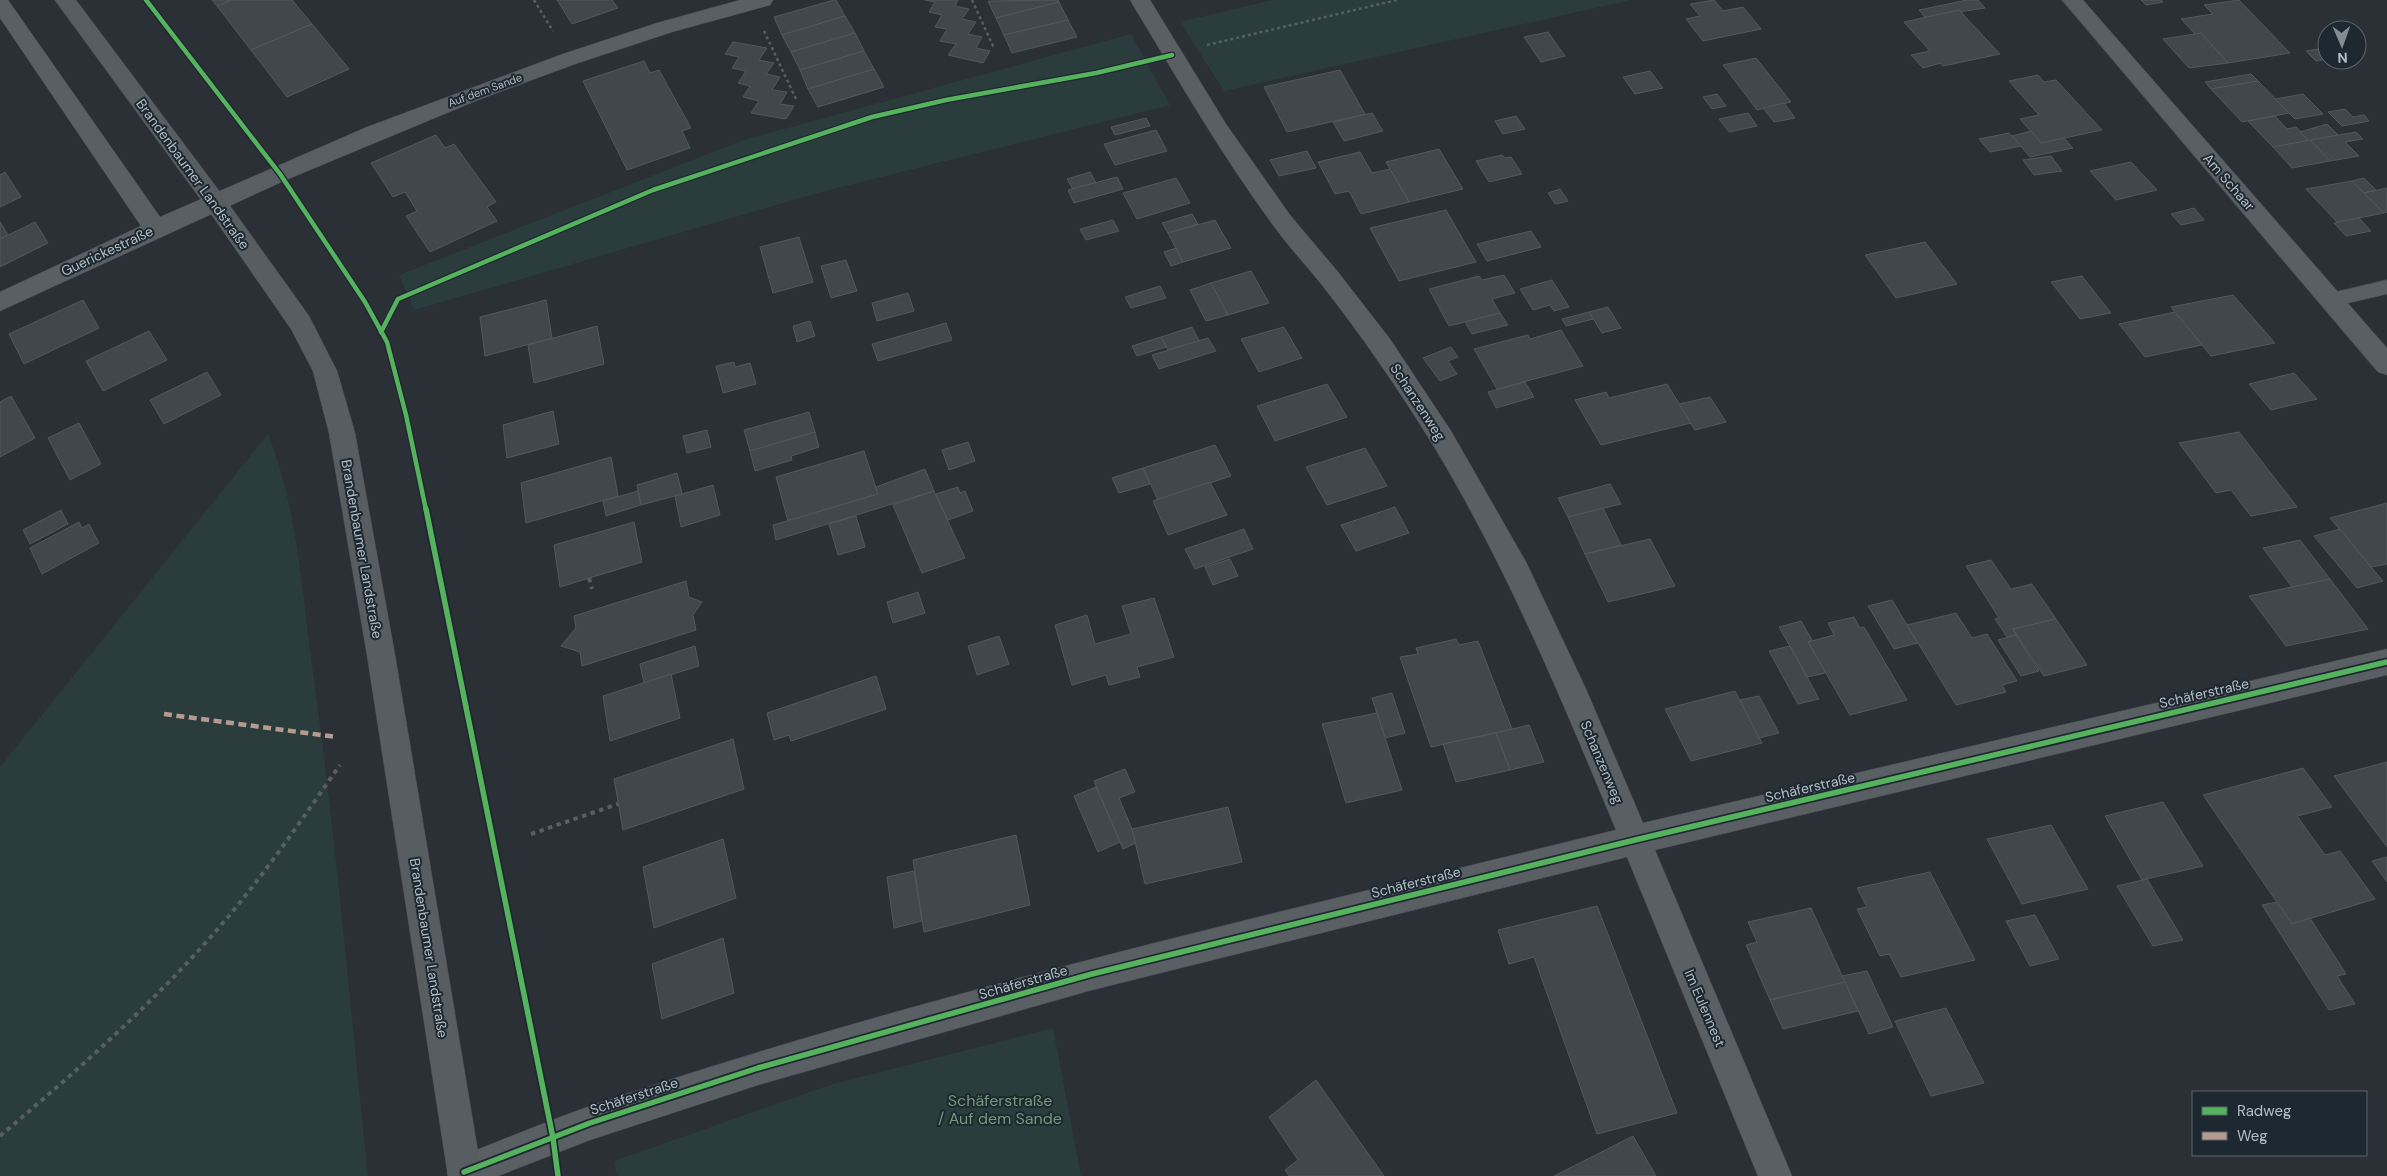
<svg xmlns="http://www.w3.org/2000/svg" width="2387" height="1176" font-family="'DM Sans',sans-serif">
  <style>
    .green { fill: #2a3d3c }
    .building { fill: #42474c; stroke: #52585d }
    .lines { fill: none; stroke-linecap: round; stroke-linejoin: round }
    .lane-casing { stroke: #484c50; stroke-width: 1 }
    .street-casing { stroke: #484c50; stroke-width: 1 }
    .secondary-casing { stroke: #484c50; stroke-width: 1 }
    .path-far1 { stroke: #585e61; stroke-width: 2.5; stroke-dasharray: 3 3; stroke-linecap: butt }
    .path { stroke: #585e61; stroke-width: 4; stroke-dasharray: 4.5 4.5; stroke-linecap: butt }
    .lane { fill: #5a5f64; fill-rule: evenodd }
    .street { fill: #5a5f64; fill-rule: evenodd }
    .secondary { fill: #585d62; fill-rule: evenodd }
    .quiet { stroke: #b69a8f; stroke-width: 4.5; stroke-dasharray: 8 4.5; stroke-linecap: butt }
    .cycleway-far1-casing { stroke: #1e2830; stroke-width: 7 }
    .cycleway-casing { stroke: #1e2830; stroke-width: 9 }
    .cycleway-far1 { stroke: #56b35d; stroke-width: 4.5 }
    .cycleway { stroke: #56b35d; stroke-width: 5.5 }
    .labels { text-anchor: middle; stroke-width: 4; stroke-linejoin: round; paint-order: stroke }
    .far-street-label { font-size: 11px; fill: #b4bec6; stroke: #1e2830 }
    .street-label { font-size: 14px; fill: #b4bec6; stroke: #1e2830 }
    .near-park-label { font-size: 16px; fill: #749a77; stroke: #1e2830 }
  </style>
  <rect width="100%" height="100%" fill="#2a3035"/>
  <g class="green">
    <polygon points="1272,0 1631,0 1224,91 1180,22"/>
    <polygon points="1131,34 1170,105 821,192 414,310 399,275 744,140"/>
    <path d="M268,434C297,507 302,589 312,666C336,836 350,1006 368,1176H0V767Z"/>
    <polygon points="1053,1028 1081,1176 617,1176 614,1161 833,1084"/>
  </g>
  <g class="building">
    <polygon points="212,0 232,0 217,6"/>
    <polygon points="232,0 292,0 312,24 251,50 217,6"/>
    <polygon points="557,0 612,0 618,8 572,24"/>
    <polygon points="834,0 836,0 845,16 782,35 774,17"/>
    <polygon points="925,0 958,0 955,6 969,9 962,19 976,22 968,34 982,37 976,48 990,51 983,63 948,55 956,44 940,41 947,29 935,27 942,15 929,12 935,2"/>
    <polygon points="1058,0 1059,2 996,18 988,1"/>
    <polygon points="1714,0 1723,11 1743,7 1761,29 1703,41 1686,19 1700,16 1690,4"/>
    <polygon points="1967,0 1978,0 1985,8 1925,17 1919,10"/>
    <polygon points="2141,0 2161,0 2163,2 2146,5"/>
    <polygon points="2239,0 2290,53 2228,63 2201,33 2195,34 2181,19 2213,14 2204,5"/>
    <polygon points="1059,2 1068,20 1004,35 996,18"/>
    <polygon points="1959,10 2000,54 1943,66 1941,63 1923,68 1911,55 1930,51 1904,22"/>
    <polygon points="845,16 855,33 791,52 782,35"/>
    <polygon points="1068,20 1077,37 1012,53 1004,35"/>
    <polygon points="312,24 349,69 287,97 251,50"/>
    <polygon points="1548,32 1565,56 1541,62 1524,37"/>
    <polygon points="855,33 864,51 800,70 791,52"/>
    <polygon points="2201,33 2228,63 2189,68 2163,39"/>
    <polygon points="733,42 767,48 759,60 774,63 766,74 780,77 772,90 787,92 780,104 794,106 786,119 751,113 759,101 743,97 750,86 738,83 746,71 732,68 739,57 725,54"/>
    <polygon points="2325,48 2327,59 2316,61 2306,51"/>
    <polygon points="864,51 874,69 808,89 800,70"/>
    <polygon points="1756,58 1791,102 1757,110 1723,65"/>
    <polygon points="644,61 650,73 659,70 691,128 682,131 690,148 627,170 583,81"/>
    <polygon points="874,69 884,87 818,107 808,89"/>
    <polygon points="1340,70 1365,114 1287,132 1264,87"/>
    <polygon points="1650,71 1663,88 1635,94 1623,77"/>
    <polygon points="2251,74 2258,81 2211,89 2205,82"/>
    <polygon points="2038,75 2044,82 2056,80 2102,130 2041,143 2020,119 2039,115 2009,81"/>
    <polygon points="2258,81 2289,113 2242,122 2211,89"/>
    <polygon points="1717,94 1726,106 1712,109 1703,97"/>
    <polygon points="2303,94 2323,114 2295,119 2275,99"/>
    <polygon points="1784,103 1795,118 1774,122 1763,108"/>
    <polygon points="2345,109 2353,117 2364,115 2369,121 2342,126 2328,112"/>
    <polygon points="1372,113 1383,131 1344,141 1333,122"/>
    <polygon points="1748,113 1757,126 1729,132 1719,119"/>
    <polygon points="1516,116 1525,129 1503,134 1495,121"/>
    <polygon points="2275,116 2287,129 2296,127 2309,141 2273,147 2248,121"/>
    <polygon points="1146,118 1150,126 1115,135 1111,127"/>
    <polygon points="2327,124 2338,135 2309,141 2300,132"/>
    <polygon points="1156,130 1167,151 1115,165 1104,144"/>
    <polygon points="2031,131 2041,143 2064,138 2073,148 2030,157 2012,136"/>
    <polygon points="2356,132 2363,139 2345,142 2359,156 2330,161 2310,140"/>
    <polygon points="2009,133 2021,146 1990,152 1979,139"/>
    <polygon points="436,135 445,148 454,144 496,202 487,207 497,221 430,252 406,216 417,211 405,192 393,197 371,163"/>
    <polygon points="2310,140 2330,161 2292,168 2273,147"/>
    <polygon points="1439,149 1463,189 1409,202 1386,162"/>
    <polygon points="1307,151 1316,168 1279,176 1270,160"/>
    <polygon points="1360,152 1372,173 1390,169 1409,202 1361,214 1349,191 1335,194 1318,162"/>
    <polygon points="1502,155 1505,158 1511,157 1522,174 1489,182 1476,161"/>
    <polygon points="2051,156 2062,171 2034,175 2023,160"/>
    <polygon points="2131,162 2157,190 2116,200 2090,171"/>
    <polygon points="5,172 21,197 0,207 0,175"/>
    <polygon points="1090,172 1096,183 1073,189 1067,179"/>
    <polygon points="1117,177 1123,189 1074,203 1068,190"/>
    <polygon points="1176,178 1190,203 1137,219 1123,193"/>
    <polygon points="2364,178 2376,190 2364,193 2352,181"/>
    <polygon points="2352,181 2384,213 2337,222 2306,189"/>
    <polygon points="2387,188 2387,212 2384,213 2364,193"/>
    <polygon points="1560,189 1568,201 1555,204 1548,193"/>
    <polygon points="2194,208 2204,220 2181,225 2171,214"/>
    <polygon points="1446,210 1476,262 1399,281 1370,228"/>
    <polygon points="1192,214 1198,224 1168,233 1162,223"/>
    <polygon points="2359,218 2371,231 2346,236 2334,223"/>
    <polygon points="1113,220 1119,231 1086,240 1080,229"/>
    <polygon points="1215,220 1231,248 1183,262 1168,233"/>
    <polygon points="0,222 8,235 0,239"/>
    <polygon points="35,222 48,243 0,267 0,239"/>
    <polygon points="1531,231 1541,247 1487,261 1477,244"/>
    <polygon points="799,237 813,282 773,293 760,247"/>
    <polygon points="1925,242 1957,284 1896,298 1865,255"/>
    <polygon points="1176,248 1183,262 1171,266 1164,252"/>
    <polygon points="846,260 857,291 831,298 821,266"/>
    <polygon points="1251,271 1269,303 1228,315 1211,283"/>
    <polygon points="1504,275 1515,293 1492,299 1500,313 1449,326 1429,289 1479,276 1482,280"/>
    <polygon points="2082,276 2111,313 2080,319 2051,282"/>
    <polygon points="1552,280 1569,307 1554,311 1550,305 1533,310 1520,289"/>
    <polygon points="1211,283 1228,315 1206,321 1190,290"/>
    <polygon points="1160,286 1166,298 1131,308 1125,297"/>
    <polygon points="908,293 914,311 877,321 872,303"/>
    <polygon points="2233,295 2275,343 2211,356 2171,307"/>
    <polygon points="83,300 99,328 24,364 9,334"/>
    <polygon points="546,300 552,338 485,356 480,317"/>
    <polygon points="1608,307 1621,328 1602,333 1589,312"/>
    <polygon points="1589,312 1593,319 1566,326 1562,319"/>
    <polygon points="2175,312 2202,345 2145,357 2119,324"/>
    <polygon points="1500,313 1508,325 1472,334 1465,322"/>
    <polygon points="810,321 815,336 797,342 793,326"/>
    <polygon points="946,323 952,340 878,361 872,344"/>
    <polygon points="597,326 604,364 534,383 528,345"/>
    <polygon points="1192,327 1199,341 1168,350 1161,337"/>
    <polygon points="1284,327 1302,358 1259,372 1241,339"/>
    <polygon points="1561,330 1583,366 1497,389 1474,349 1528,335 1530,339"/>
    <polygon points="149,331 167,360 103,391 86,361"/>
    <polygon points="1161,337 1166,347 1137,356 1132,346"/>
    <polygon points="1208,338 1216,351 1159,369 1152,355"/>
    <polygon points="1451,347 1458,357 1448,361 1457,374 1440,381 1423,358"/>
    <polygon points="734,362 735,367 750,363 756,384 723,393 716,366"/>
    <polygon points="207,372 221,395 164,424 150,400"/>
    <polygon points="2294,373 2317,399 2271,410 2249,384"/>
    <polygon points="1525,382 1534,397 1496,408 1488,392"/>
    <polygon points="1327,384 1347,417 1275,441 1257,406"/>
    <polygon points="1667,384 1691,423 1601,445 1575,400 1606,392 1609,398"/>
    <polygon points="11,396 35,438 0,457 0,402"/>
    <polygon points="1710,397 1726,422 1695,430 1679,404"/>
    <polygon points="553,411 559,444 507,458 503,425"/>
    <polygon points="809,412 815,432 750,451 744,430"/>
    <polygon points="79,423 101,464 70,480 48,438"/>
    <polygon points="707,430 711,447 687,453 683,436"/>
    <polygon points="815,432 819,447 791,456 792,460 755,471 750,451"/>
    <polygon points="2239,432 2297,507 2251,516 2231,490 2216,493 2179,443"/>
    <polygon points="968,442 975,461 949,470 942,450"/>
    <polygon points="1215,445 1231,476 1158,500 1143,468"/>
    <polygon points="1365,448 1387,486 1327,505 1306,467"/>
    <polygon points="864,451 878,494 788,521 776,477"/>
    <polygon points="611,457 618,496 526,523 521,483"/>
    <polygon points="1143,468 1150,484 1119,493 1112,478"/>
    <polygon points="925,469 934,491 776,540 773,525 878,494 876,487"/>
    <polygon points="677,473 682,494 641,505 637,485"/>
    <polygon points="1210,482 1227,515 1168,535 1153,501"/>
    <polygon points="1610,484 1621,504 1568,517 1558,498"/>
    <polygon points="713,485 720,515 681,527 675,496"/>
    <polygon points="958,487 960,493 965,491 973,511 948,520 936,494"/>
    <polygon points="638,491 641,505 606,516 603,501"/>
    <polygon points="934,491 965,558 922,573 893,505"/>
    <polygon points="2387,503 2387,564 2371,567 2330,518"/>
    <polygon points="1395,507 1409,533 1356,551 1341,525"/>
    <polygon points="1603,508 1621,545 1585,554 1568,517"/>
    <polygon points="61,510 68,524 30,544 23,530"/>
    <polygon points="856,516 865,547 838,555 829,524"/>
    <polygon points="79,522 82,528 89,524 99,543 42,574 30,548"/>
    <polygon points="634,522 642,562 560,587 554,545"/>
    <polygon points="1244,529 1253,549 1195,569 1185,549"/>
    <polygon points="2340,529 2371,567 2383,581 2357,588 2314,536"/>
    <polygon points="1650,539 1675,586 1608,602 1585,554"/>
    <polygon points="2300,540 2330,579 2292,587 2263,548"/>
    <polygon points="1230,559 1238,576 1213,585 1205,567"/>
    <polygon points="1991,560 2011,589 2032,584 2056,619 2013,629 2016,635 2007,637 1995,619 1999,618 1966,566"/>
    <polygon points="2330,579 2368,629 2286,646 2249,596"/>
    <polygon points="686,581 689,597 702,602 693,615 696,630 582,666 580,652 561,646 576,628 574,616"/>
    <polygon points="918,592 925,613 893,623 887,602"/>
    <polygon points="1154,598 1174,657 1137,667 1140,677 1109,685 1106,675 1072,685 1055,625 1087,615 1095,644 1131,634 1122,606"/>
    <polygon points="1892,600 1907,625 1918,643 1894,649 1868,606"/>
    <polygon points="1956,613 1972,638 1987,634 2017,681 2002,685 2006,692 1956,705 1907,625"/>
    <polygon points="1854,617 1860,628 1864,627 1907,700 1850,715 1808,642 1834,635 1828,623"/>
    <polygon points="2056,619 2087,665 2044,676 2013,629"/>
    <polygon points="1801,621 1812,640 1808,642 1826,673 1807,677 1779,627"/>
    <polygon points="2016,635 2039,671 2021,676 1998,640"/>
    <polygon points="999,636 1009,664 977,675 968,646"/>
    <polygon points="1456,639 1459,645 1478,641 1512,729 1431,747 1400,657 1418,654 1416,648"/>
    <polygon points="695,646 699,666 644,683 640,664"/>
    <polygon points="1790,646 1819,699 1798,704 1769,651"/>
    <polygon points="671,674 680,718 610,741 603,696"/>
    <polygon points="876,676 886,709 791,741 789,735 774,740 767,713"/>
    <polygon points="1735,691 1762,743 1691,761 1665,709"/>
    <polygon points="1392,693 1405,733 1385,738 1372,698"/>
    <polygon points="1759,696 1779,733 1759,738 1740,700"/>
    <polygon points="1377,713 1402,790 1346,803 1322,724"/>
    <polygon points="1529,725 1544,762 1510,770 1496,733"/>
    <polygon points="1496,733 1510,770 1456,782 1443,744"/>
    <polygon points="733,739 744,789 623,830 614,779"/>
    <polygon points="2387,762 2387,847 2334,776"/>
    <polygon points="2303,768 2332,807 2297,816 2325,855 2340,851 2375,899 2292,924 2203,795"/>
    <polygon points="1125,769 1135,792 1119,798 1132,829 1136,843 1123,849 1094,781"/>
    <polygon points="1096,787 1120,842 1098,852 1074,796"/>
    <polygon points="2163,802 2203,866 2142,880 2105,816"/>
    <polygon points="1228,807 1242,862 1145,884 1132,829"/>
    <polygon points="2051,825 2088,889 2022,904 1987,839"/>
    <polygon points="1016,835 1030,905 924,932 913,860"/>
    <polygon points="723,839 736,898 654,928 643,867"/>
    <polygon points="2387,857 2387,882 2372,861"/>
    <polygon points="914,871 922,921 894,928 887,877"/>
    <polygon points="1930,872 1975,960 1901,977 1889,954 1880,956 1857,909 1867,907 1857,888"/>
    <polygon points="2147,879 2183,940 2153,946 2117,886"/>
    <polygon points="2277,902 2292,924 2310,918 2346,974 2337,976 2355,1004 2329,1010 2262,905"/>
    <polygon points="1597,906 1677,1113 1597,1134 1534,957 1509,964 1498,930"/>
    <polygon points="1811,908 1845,982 1770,1000 1746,945 1757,942 1748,922"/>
    <polygon points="2035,915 2059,959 2030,966 2006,921"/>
    <polygon points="723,938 734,993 662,1019 652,964"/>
    <polygon points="1867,971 1893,1027 1869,1034 1842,976"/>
    <polygon points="1845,982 1858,1011 1783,1029 1770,1000"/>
    <polygon points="1946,1008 1984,1083 1931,1096 1895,1021"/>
    <polygon points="1316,1080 1384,1176 1289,1176 1285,1170 1298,1160 1269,1117"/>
    <polygon points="1633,1136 1656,1176 1554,1176"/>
  </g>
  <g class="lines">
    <defs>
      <polygon id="lane" points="2387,280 2387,294 2331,307 2324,305 2322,300 2324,295 2331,293"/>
      <g id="street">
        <polygon points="0,0 8,0 160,217 367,127 560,55 657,23 740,0 773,0 770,5 672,32 575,64 478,100 288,179 0,311 0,292 141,226 0,18"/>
        <path d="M1130,0H1150L1226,124L1290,215L1338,272L1390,339L1451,431L1526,562L1586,689L1643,823L2387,649V675L1655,850L1792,1176H1758L1627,857L1092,990L758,1085L590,1140L498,1176H448L447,1172L452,1160L464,1155C507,1138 550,1120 593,1105C928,992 1273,914 1616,830C1561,698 1507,567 1433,445C1399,390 1362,336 1322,285C1306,265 1288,246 1273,225C1220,153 1176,76 1130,0Z"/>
        <polygon points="2062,0 2083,0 2387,348 2387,375 2378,372"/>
      </g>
      <polygon id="secondary" points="55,0 76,0 223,196 309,316 337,371 355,433 395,655 482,1176 448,1176 367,655 329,433 313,371 291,329 207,208"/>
    </defs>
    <use href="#lane" class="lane-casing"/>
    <use href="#street" class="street-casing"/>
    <use href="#secondary" class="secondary-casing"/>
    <g class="path-far1">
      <polyline points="534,0 553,31"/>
      <polyline points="972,0 994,48"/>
      <polyline points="764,31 797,101"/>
      <polyline points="1207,45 1397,0"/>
    </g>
    <g class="path">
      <polyline points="589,578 592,589"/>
      <polyline points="531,834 618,804"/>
      <path d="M0,1136C78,1070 155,1002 222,924C265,874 302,819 340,765"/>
    </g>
    <use href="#lane" class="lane"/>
    <use href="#street" class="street"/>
    <use href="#secondary" class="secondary"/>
    <polyline class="quiet" points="164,714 336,737"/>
    <defs>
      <g id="cycleway-far1">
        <polyline points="146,0 280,174 365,302 387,342 406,415 426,510"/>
        <polyline points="381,332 398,299 653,190 872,117 946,100 1096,73 1172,55"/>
      </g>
      <g id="cycleway">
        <polyline points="426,509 553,1138 558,1176"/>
        <polyline points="464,1172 590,1123 758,1068 1092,974 1635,840 2387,662"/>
      </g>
    </defs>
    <use href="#cycleway-far1" class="cycleway-far1-casing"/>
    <use href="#cycleway" class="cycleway-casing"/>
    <use href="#cycleway-far1" class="cycleway-far1"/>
    <use href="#cycleway" class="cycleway"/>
  </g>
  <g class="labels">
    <g class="far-street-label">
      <text transform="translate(485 90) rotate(-20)" y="4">Auf dem Sande</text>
    </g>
    <g class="street-label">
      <text transform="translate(193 174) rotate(54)" y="5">Brandenbaumer Landstraße</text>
      <text transform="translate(2229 182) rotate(49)" y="5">Am Schaar</text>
      <text transform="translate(107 251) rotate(-25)" y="5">Guerickestraße</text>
      <text transform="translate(1418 402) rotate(57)" y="5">Schanzenweg</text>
      <text transform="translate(362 549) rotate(80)" y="5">Brandenbaumer Landstraße</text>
      <text transform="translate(2204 693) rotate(-13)" y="5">Schäferstraße</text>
      <text transform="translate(1602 762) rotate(67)" y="5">Schanzenweg</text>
      <text transform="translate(1810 787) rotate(-13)" y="5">Schäferstraße</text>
      <text transform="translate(1416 882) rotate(-14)" y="5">Schäferstraße</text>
      <text transform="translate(429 948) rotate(81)" y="5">Brandenbaumer Landstraße</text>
      <text transform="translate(1023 982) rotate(-16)" y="5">Schäferstraße</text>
      <text transform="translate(1705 1008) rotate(67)" y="5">Im Eulennest</text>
      <text transform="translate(634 1096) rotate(-18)" y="5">Schäferstraße</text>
    </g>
    <g class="near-park-label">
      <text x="1000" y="1106">Schäferstraße<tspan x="1000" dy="18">/ Auf dem Sande</tspan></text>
    </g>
  </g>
  <rect x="2192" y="1091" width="175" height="65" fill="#1e2830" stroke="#5a646c"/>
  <rect x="2202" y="1107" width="25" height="8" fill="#56b35d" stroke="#5a646c"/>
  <text x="2237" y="1116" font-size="15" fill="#b4bec6">Radweg</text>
  <rect x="2202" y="1132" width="25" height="8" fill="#b69a8f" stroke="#5a646c"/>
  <text x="2237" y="1141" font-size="15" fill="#b4bec6">Weg</text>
  <g transform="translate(2342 45) rotate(178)"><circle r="24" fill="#1e2830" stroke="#5a646c"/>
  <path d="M0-4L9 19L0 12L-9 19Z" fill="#848c93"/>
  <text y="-8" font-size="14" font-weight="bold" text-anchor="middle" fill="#b4bec6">N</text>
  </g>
</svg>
